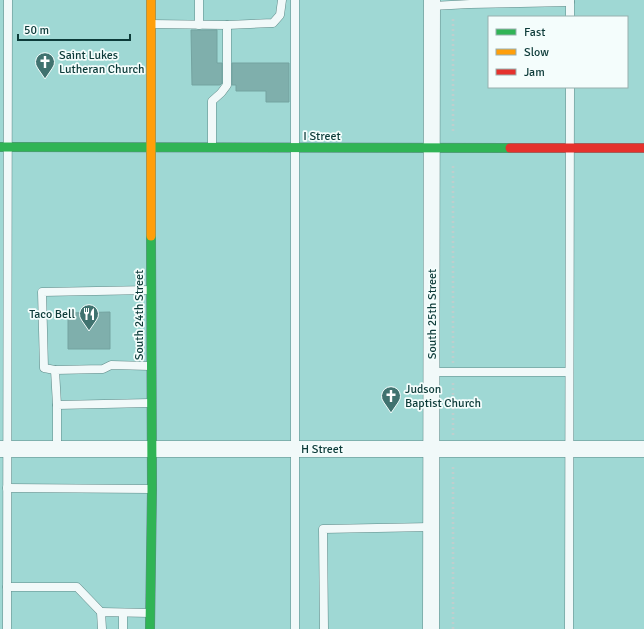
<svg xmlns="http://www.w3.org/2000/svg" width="644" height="629" font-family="Signika,sans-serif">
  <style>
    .building { fill: #7fafac; stroke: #74a3a0 }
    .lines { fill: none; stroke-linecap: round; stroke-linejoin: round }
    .lane-casing { stroke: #5f8987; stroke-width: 9 }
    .street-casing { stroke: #5f8987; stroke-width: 17 }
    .fast-casing { stroke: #5f8987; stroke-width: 10 }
    .slow-casing { stroke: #5f8987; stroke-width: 10 }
    .jam-casing { stroke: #5f8987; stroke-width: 10 }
    .path { stroke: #becfce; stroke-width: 2.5; stroke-dasharray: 2 3; stroke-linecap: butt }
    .lane { stroke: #f1f9f9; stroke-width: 8 }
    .street { stroke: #f1f9f9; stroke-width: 16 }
    .fast { stroke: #30b455; stroke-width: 9 }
    .slow { stroke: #ff9f0a; stroke-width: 9 }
    .jam { stroke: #e5322d; stroke-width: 9 }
    .labels { text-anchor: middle; stroke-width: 3.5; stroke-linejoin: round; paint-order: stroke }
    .poi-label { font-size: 12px; fill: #0d3b39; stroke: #f4fdfc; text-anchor: start }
    .street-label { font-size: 12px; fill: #0d3b39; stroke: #f4fdfc }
  </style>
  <rect width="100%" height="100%" fill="#9fd8d4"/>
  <g class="building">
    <polygon points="191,30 217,30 217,63 222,63 222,83 220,85 192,85"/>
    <polygon points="232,63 289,63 289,102 266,102 266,91 236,91 236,85 232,85"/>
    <polygon points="110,312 110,349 68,349 68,313"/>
  </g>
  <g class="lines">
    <defs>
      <g id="lane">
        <polyline points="570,0 570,17"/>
        <polyline points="432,6 470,4 570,2"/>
        <polyline points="151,24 227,25 227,85 221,93 212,101 212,147"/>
        <polyline points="199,25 199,0"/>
        <polyline points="227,25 273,23 280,15 282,0"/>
        <polyline points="55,370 44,368 42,292 150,290"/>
        <polyline points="431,372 569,372"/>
        <polyline points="57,405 55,370 103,369 111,365 150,366"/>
        <polyline points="57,449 57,405 150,403"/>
        <polyline points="7,488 151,489"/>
        <polyline points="7,587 77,587 101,612"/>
        <polyline points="123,613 123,629"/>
        <polyline points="7,629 8,0"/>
        <polyline points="102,629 101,612 150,613"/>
        <polyline points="295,629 295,0"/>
        <polyline points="324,629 323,529 431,527"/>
        <polyline points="569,629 570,87"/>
      </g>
      <g id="street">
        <polyline points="0,449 644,449"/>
        <polyline points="431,629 432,0"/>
      </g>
      <g id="fast">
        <polyline points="0,147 510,148"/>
        <polyline points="150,629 152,489 151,236"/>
      </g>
      <polyline id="slow" points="151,0 151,236"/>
      <polyline id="jam" points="510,148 644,148"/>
    </defs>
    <use href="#lane" class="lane-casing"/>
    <use href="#street" class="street-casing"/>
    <use href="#fast" class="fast-casing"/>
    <use href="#slow" class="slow-casing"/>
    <use href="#jam" class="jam-casing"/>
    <g class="path">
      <polyline points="453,131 453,16"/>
      <polyline points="453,363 453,166"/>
      <polyline points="453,435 453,382"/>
      <polyline points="453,629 453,464"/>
    </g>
    <use href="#lane" class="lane"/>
    <use href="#street" class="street"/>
    <use href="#fast" class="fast"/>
    <use href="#slow" class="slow"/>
    <use href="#jam" class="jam"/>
  </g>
  <defs>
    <symbol id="church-pin" viewBox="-11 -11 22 30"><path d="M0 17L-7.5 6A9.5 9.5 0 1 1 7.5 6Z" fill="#40726f" stroke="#f4fdfc"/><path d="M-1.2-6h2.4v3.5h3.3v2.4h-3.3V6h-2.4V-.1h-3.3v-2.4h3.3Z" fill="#fff"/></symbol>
    <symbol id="restaurant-pin" viewBox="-11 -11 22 30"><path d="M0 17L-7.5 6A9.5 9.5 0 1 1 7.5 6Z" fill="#40726f" stroke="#f4fdfc"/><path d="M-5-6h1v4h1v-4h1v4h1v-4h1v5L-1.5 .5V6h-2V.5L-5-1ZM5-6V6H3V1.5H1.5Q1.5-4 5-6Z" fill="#fff"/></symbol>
  </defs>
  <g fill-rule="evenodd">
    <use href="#church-pin" x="34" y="51" width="22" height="30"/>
    <use href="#restaurant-pin" x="78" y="303" width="22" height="30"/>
    <use href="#church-pin" x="380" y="385" width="22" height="30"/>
  </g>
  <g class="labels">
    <g class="poi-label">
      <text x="59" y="59">Saint Lukes<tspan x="59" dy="14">Lutheran Church</tspan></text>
      <text x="75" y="318" text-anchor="end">Taco Bell</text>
      <text x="405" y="393">Judson<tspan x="405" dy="14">Baptist Church</tspan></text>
    </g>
    <g class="street-label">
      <text x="322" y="140">I Street</text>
      <text transform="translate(432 314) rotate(-90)" y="4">South 25th Street</text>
      <text transform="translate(139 315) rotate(-90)" y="4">South 24th Street</text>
      <text x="322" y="453">H Street</text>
    </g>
  </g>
  <rect x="488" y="16" width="140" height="72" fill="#f4fdfc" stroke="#98afae"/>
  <rect x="496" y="29" width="20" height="6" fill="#30b455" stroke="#98afae"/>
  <text x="524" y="36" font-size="12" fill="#0d3b39">Fast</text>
  <rect x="496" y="49" width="20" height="6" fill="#ff9f0a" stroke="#98afae"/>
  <text x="524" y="56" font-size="12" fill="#0d3b39">Slow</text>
  <rect x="496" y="69" width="20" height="6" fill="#e5322d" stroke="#98afae"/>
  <text x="524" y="76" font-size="12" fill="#0d3b39">Jam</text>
  <path d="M18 34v6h112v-6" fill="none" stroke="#0d3b39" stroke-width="2"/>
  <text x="24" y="34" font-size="12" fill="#0d3b39" stroke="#f4fdfc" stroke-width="3" paint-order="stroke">50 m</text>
</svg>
